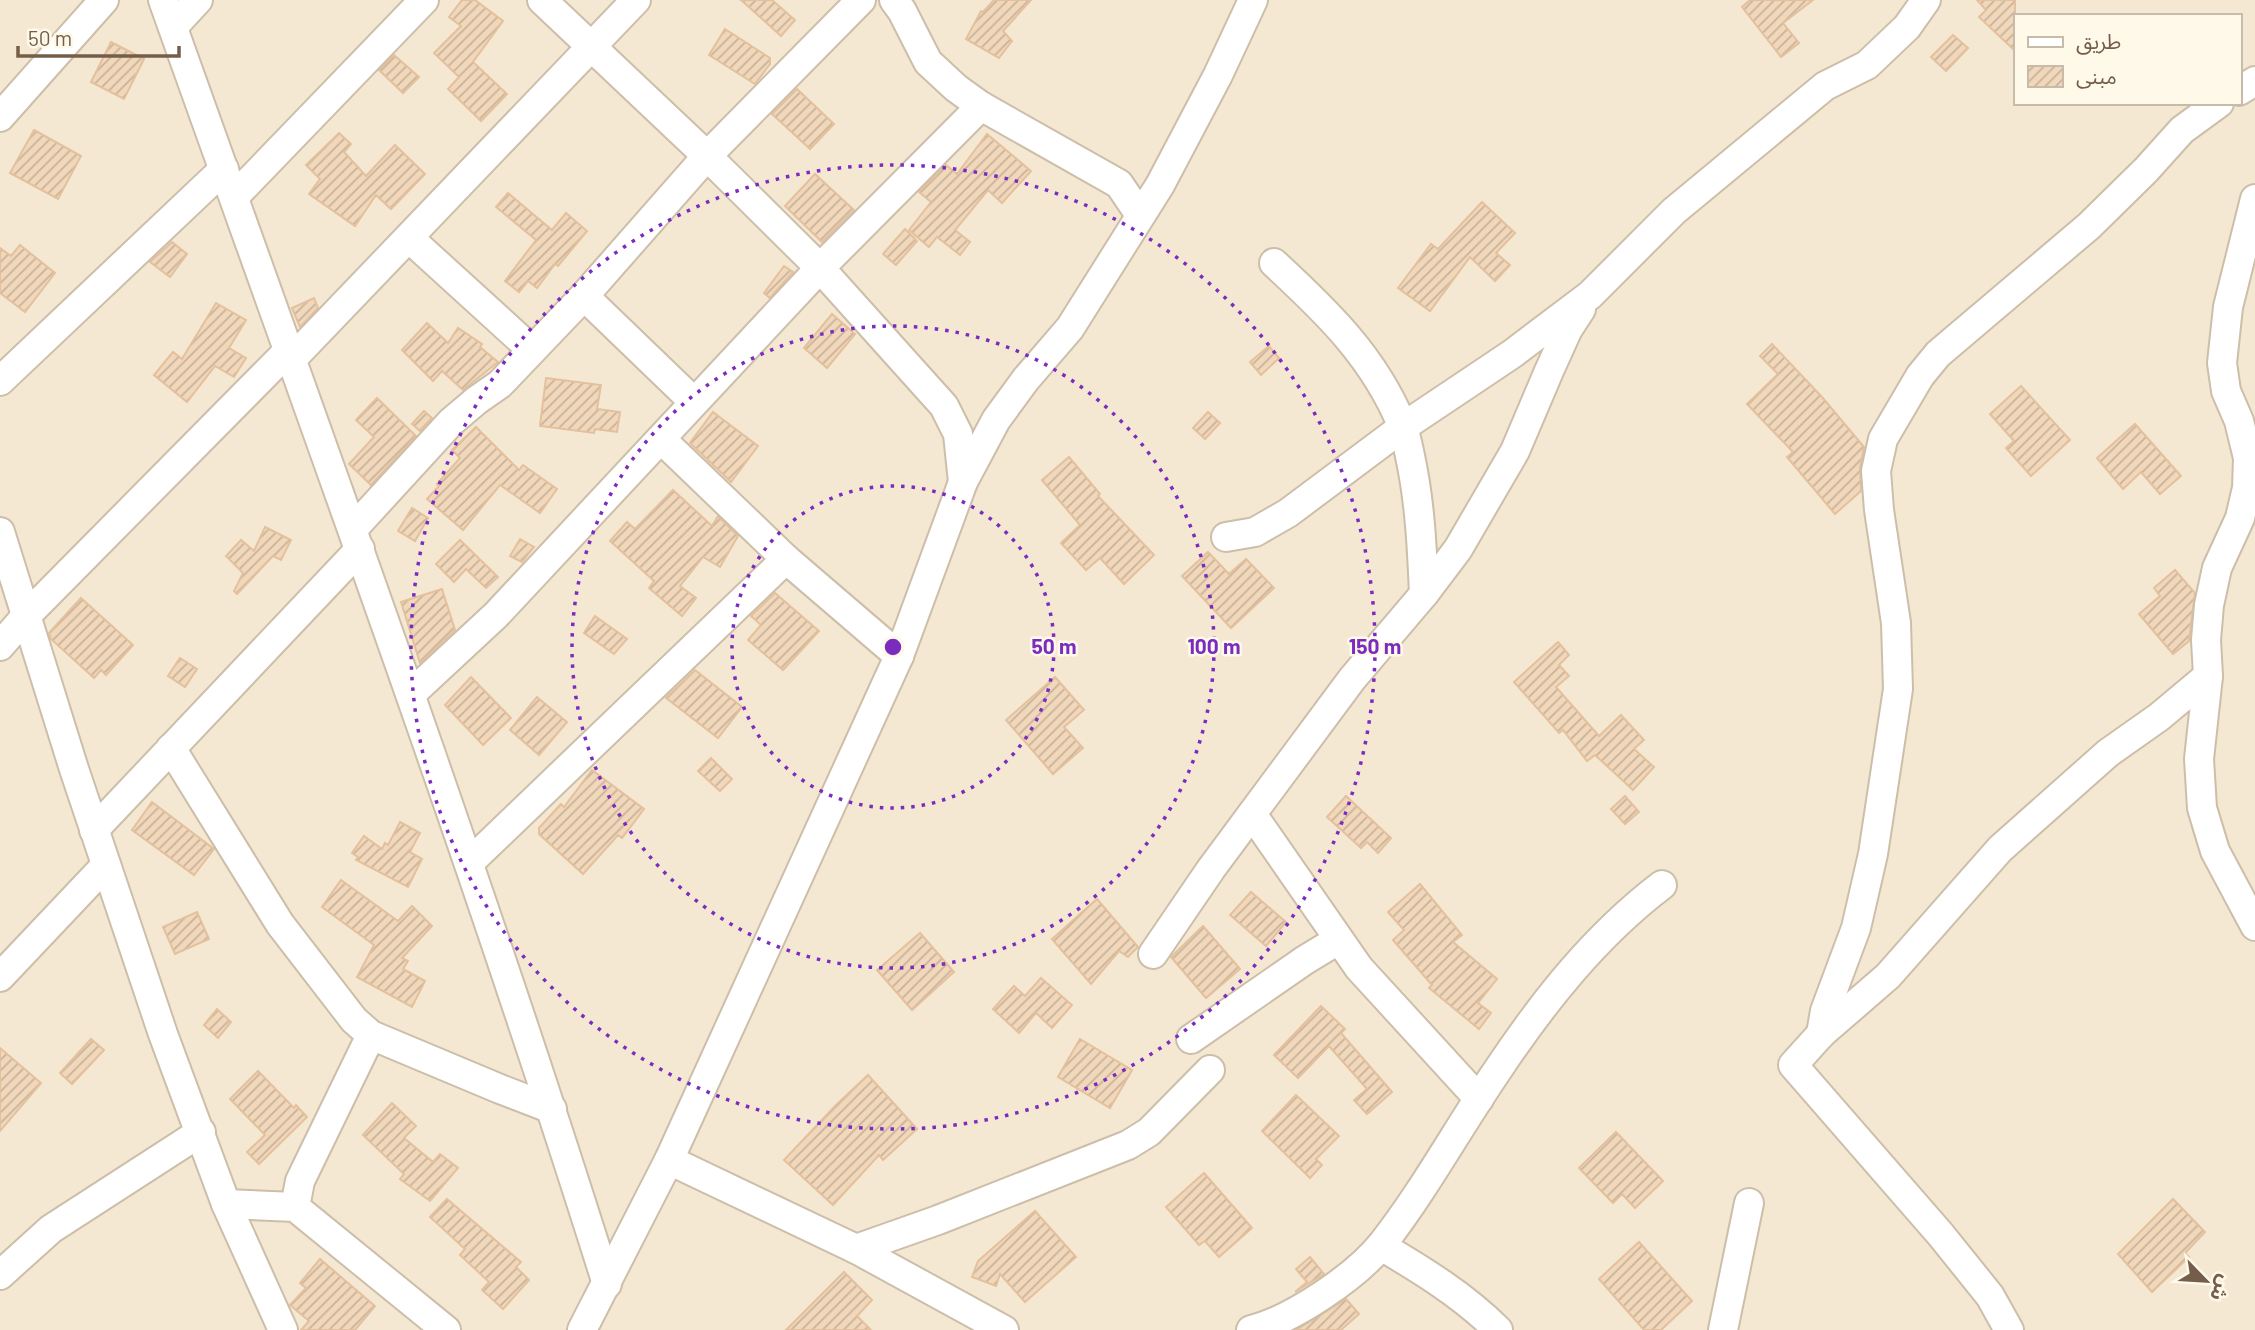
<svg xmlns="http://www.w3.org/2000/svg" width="2255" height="1330" font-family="Barlow,'Noto Sans Arabic',sans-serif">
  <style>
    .residential { fill: #f4e8d2; fill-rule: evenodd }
    .building { fill: url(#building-hatch); stroke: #e4c09c; stroke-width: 2 }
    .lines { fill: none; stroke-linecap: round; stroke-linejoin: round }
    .minor-casing { stroke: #cdbeaa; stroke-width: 32 }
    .minor { stroke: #fff; stroke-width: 28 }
    .ring { fill: none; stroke: #7b2cbf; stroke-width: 3.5; stroke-dasharray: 3.5 7 }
    .centre { fill: #7b2cbf; stroke: #fff9ea; stroke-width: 3.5 }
    .ring-label { font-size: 21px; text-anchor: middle; font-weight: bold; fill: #7b2cbf; stroke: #fff9ea; stroke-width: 5; stroke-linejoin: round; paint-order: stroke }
  </style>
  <defs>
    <pattern id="building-hatch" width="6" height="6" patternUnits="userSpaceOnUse" patternTransform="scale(1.75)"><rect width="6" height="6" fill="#f1d8bb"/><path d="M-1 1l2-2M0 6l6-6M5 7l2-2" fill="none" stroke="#c8b29a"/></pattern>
  </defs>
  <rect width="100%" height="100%" fill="#fcf6e4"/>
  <path class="residential" d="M0,0H2255V1330H0ZM2015,16H2239V103H2015Z"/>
  <g class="building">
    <polygon points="462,0 475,0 503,21 473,62 507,94 481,121 448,89 459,77 434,53 461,26 449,17"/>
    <polygon points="741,0 772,0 795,20 781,36"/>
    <polygon points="994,0 1031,0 1003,31 1012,41 999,58 966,39 981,11 983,12"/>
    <polygon points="1750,0 1813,0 1783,23 1799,43 1781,57 1742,7"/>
    <polygon points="1977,0 2015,0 2015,51 1979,17 1986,10"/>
    <polygon points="725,29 770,58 770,64 755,84 709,55"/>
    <polygon points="1953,35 1968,48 1946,71 1931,57"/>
    <polygon points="111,42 144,59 124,99 91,82"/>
    <polygon points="394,55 419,77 403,93 379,70"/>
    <polygon points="797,89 834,124 810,149 772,114"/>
    <polygon points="34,130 81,156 58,199 10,173"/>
    <polygon points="339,133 351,144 344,152 366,176 395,145 425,174 391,209 376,195 355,226 309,194 320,179 306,165"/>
    <polygon points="987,134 1031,171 1002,203 988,190 955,230 970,242 960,255 937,237 929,247 909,230 931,202 919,192 946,165 957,174"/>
    <polygon points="815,174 854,210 822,242 785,206"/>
    <polygon points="508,193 552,230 566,213 587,231 558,266 555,264 537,288 528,281 519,292 505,281 536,240 496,207"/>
    <polygon points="1482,202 1515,233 1496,253 1510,265 1495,281 1470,257 1430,311 1398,288 1431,244 1438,249"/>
    <polygon points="905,229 917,241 896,265 883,254"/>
    <polygon points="172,242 187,254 170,277 150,262"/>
    <polygon points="20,245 55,273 25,312 0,293 0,248 11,256"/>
    <polygon points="784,266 793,272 770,298 764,293"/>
    <polygon points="314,298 318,308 300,327 292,308"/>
    <polygon points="216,303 246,320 229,348 246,358 234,377 215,366 187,402 154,375 173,352 182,359"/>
    <polygon points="832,314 855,334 827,368 804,348"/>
    <polygon points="427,323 448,343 458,328 482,344 480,347 498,362 463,390 442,371 433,381 402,350"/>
    <polygon points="1772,344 1822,397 1864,447 1860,468 1861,491 1835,514 1787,457 1793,452 1747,404 1778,374 1760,356"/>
    <polygon points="1269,346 1279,358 1261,375 1250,362"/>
    <polygon points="546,378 601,385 597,409 620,412 617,432 595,429 594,433 540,426"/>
    <polygon points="2021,386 2070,440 2031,476 2006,448 2014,441 1990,414"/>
    <polygon points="377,398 416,436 371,485 349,464 374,437 356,420"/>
    <polygon points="424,411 432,418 420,431 412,424"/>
    <polygon points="713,412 758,446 731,482 690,443"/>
    <polygon points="1208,412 1220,423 1205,439 1193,428"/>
    <polygon points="2135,424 2181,476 2160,494 2141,472 2123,489 2097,458"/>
    <polygon points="476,427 519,470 523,465 557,489 540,513 500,485 463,530 427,499 439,486 437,484 460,458 452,450"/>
    <polygon points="1069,457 1100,494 1098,496 1154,555 1124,584 1100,558 1086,570 1061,543 1080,525 1042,480"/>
    <polygon points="673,490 712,526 718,516 738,536 720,567 703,557 680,586 696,598 682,616 649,588 654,581 610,541 627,522 635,529"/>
    <polygon points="412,508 428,518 415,541 398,531"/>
    <polygon points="265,527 291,540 281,560 273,556 237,594 234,591 243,573 226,556 241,540 254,551"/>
    <polygon points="520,539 534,547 522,562 510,556"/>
    <polygon points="460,540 498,577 486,588 466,569 454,582 436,564"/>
    <polygon points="1208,552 1229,574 1246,559 1274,588 1231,628 1182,576"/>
    <polygon points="2175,570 2195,593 2189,641 2173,654 2139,614 2160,596 2154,588"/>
    <polygon points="442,589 455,630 420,663 401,602"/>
    <polygon points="775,593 819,631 783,670 748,640 761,625 751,616"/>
    <polygon points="81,598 133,645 106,675 101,670 94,678 51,639 49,633"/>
    <polygon points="595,616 627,639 614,654 584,633"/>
    <polygon points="1558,642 1569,655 1559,665 1569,676 1556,687 1599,736 1621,715 1644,740 1634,749 1654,767 1633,790 1595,755 1587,761 1563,730 1559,733 1514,682"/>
    <polygon points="180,658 197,669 185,687 168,676"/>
    <polygon points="695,670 742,707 718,738 666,698"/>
    <polygon points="471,677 511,718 483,745 445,705"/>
    <polygon points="1055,677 1084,710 1064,727 1083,748 1053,774 1006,720"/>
    <polygon points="537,697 567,722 539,755 510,730"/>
    <polygon points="711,758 732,779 720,791 698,771"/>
    <polygon points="592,770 644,809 622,838 618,835 583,874 539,834 539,828 561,804 564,807"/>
    <polygon points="1346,796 1391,838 1378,853 1367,842 1361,848 1327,817"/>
    <polygon points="1625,796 1639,812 1625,824 1611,809"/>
    <polygon points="152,802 214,849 194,875 132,830"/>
    <polygon points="400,822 420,833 410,852 422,859 408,887 356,860 358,857 352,853 364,836 382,849 385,843 388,845"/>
    <polygon points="341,880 398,921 412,906 432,926 402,958 408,961 403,969 425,981 412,1007 357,977 374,945 322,907"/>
    <polygon points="1420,884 1462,935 1453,942 1497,979 1478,1003 1491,1013 1479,1029 1429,988 1432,985 1393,940 1404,930 1388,912"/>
    <polygon points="1251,892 1286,922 1266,946 1230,915"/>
    <polygon points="1097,899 1138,947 1128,957 1119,951 1091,984 1052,939"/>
    <polygon points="197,912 209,939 175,954 163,927"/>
    <polygon points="1203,926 1240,969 1206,998 1171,957"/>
    <polygon points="920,933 954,972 912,1010 877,970"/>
    <polygon points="1041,978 1072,1005 1052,1028 1036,1013 1019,1033 993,1009 1014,986 1025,996"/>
    <polygon points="1321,1006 1345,1029 1341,1033 1392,1092 1367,1114 1354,1100 1367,1089 1329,1046 1298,1078 1274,1055"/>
    <polygon points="217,1009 231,1022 218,1038 204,1025"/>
    <polygon points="91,1039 104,1050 72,1084 60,1073"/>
    <polygon points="1080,1039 1132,1070 1110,1108 1058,1077"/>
    <polygon points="0,1048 41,1083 0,1131"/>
    <polygon points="258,1071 294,1108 296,1105 307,1117 259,1164 247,1152 265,1135 230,1099"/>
    <polygon points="868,1075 917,1129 883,1160 879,1155 833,1205 784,1160 836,1105"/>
    <polygon points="1296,1095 1339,1136 1316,1159 1322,1165 1310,1178 1262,1131"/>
    <polygon points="392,1103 416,1126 404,1138 433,1162 440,1154 458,1168 430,1201 400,1179 404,1174 363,1135"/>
    <polygon points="1616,1132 1663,1181 1635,1208 1622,1194 1613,1203 1579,1168"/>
    <polygon points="1204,1173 1252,1228 1219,1257 1205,1241 1199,1245 1166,1207"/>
    <polygon points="447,1199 521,1262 516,1267 529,1280 503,1309 482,1290 489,1282 460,1255 465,1249 430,1217"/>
    <polygon points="2173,1199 2205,1232 2185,1253 2189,1257 2152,1292 2118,1254"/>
    <polygon points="1035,1211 1076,1257 1025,1302 1000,1274 996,1286 972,1277 978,1261"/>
    <polygon points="1639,1242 1692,1301 1661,1330 1644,1330 1599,1279"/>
    <polygon points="1310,1257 1324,1274 1295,1292 1307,1282 1296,1269"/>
    <polygon points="320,1259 375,1306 355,1330 301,1330 309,1321 290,1305 306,1288 300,1283"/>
    <polygon points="844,1272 872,1300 857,1316 871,1330 786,1330"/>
    <polygon points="1346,1299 1359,1314 1341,1330 1296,1330"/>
  </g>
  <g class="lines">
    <defs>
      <g id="minor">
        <path d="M163,0C315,427 471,851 607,1284"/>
        <polyline points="542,0 707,156 820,268 944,406 958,434 963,482"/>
        <polyline points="894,0 902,11 928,62 956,88 981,106 1119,184 1140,215"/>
        <polyline points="173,27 198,0"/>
        <polyline points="2239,91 2255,81"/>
        <polyline points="0,117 104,0"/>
        <polyline points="234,197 424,0"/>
        <polyline points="2255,199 2228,307 2222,363 2226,391 2239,421 2248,458 2247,488 2240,518 2217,568 2209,605 2206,640 2208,676 2199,759 2202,808 2215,851 2255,926"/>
        <polyline points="409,238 532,350"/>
        <path d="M1274,263C1327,312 1374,357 1402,425C1406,435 1408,446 1410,456C1420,502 1422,548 1424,594"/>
        <polyline points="584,296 694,402"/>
        <polyline points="292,359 636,0"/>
        <polyline points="0,381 224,169"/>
        <polyline points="661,439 786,559 899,656"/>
        <polyline points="353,529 451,422 477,400 500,384 584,296 707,156 861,0"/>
        <polyline points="0,532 74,769 163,1034 226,1204 283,1330"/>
        <polyline points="1226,537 1255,532 1288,513 1403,427 1512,354 1590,295 1674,211 1825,86 1867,65 1907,27 1926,0"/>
        <polyline points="0,646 26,616 289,350"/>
        <polyline points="411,694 496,615 820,268 981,106"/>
        <polyline points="171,748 280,924 354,1020 371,1035 500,1089 552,1109"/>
        <polyline points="1252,814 1359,968 1479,1099"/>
        <polyline points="94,830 360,549"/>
        <polyline points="469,863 786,559"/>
        <polyline points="1153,954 1211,869 1352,679 1424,594 1458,549 1515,451 1549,371 1568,329 1581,309"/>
        <polyline points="0,977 106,865"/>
        <polyline points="1821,1034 1825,1011 1856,928 1873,854 1898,689 1896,623 1879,510 1876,471 1883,439 1920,376 1938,354 2089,226 2146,170 2182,130 2219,103"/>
        <polyline points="1191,1039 1305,960 1338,940"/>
        <polyline points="669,1160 856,1249 1004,1330"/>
        <polyline points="226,1204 295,1207 446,1330"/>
        <polyline points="295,1207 300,1181 371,1035"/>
        <path d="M1381,1246C1422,1270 1464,1296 1498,1330"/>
        <polyline points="856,1249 938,1220 1128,1145 1149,1132 1210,1070"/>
        <polyline points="0,1275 51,1229 201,1132"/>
        <polyline points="582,1330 669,1160 899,656 963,482 996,420 1026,379 1070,328 1160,185 1218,75 1253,0"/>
        <path d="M1251,1330C1292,1320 1357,1276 1383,1243C1425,1189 1458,1128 1497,1071C1543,1002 1595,936 1662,885"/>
        <polyline points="1723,1330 1749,1203"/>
        <polyline points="2009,1330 1990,1296 1941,1235 1793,1065 1821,1034 1888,976 2000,849 2108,753 2159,717 2208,676"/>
      </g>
    </defs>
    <use href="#minor" class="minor-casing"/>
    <use href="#minor" class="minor"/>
  </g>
  <g class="ring">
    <circle cx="893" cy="647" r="161"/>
    <circle cx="893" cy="647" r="321"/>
    <circle cx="893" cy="647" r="482"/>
  </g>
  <circle cx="893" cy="647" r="10" class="centre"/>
  <g class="ring-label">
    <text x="1054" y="654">50 m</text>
    <text x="1214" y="654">100 m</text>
    <text x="1375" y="654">150 m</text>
  </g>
  <rect x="2014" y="14" width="228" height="91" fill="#fff9ea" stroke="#c7bbaa" stroke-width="2"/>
  <rect x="2028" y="37" width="35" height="10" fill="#ffffff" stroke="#c7bbaa" stroke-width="2"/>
  <text x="2076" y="49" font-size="21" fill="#745e4a">طريق</text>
  <rect x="2028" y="66" width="35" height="21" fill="url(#building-hatch)" stroke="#c7bbaa" stroke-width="2"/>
  <text x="2076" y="84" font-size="21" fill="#745e4a">مبنى</text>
  <g transform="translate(2206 1281) rotate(115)" stroke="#fff9ea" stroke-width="5" paint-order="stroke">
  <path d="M0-5L12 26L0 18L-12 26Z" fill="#745e4a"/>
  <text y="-10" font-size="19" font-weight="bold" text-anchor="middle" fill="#745e4a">ش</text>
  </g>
  <path d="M18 46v10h161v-10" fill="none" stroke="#745e4a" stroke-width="3.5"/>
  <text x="28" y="46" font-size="21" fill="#745e4a" stroke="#fff9ea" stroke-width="5" paint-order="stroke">50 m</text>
</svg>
